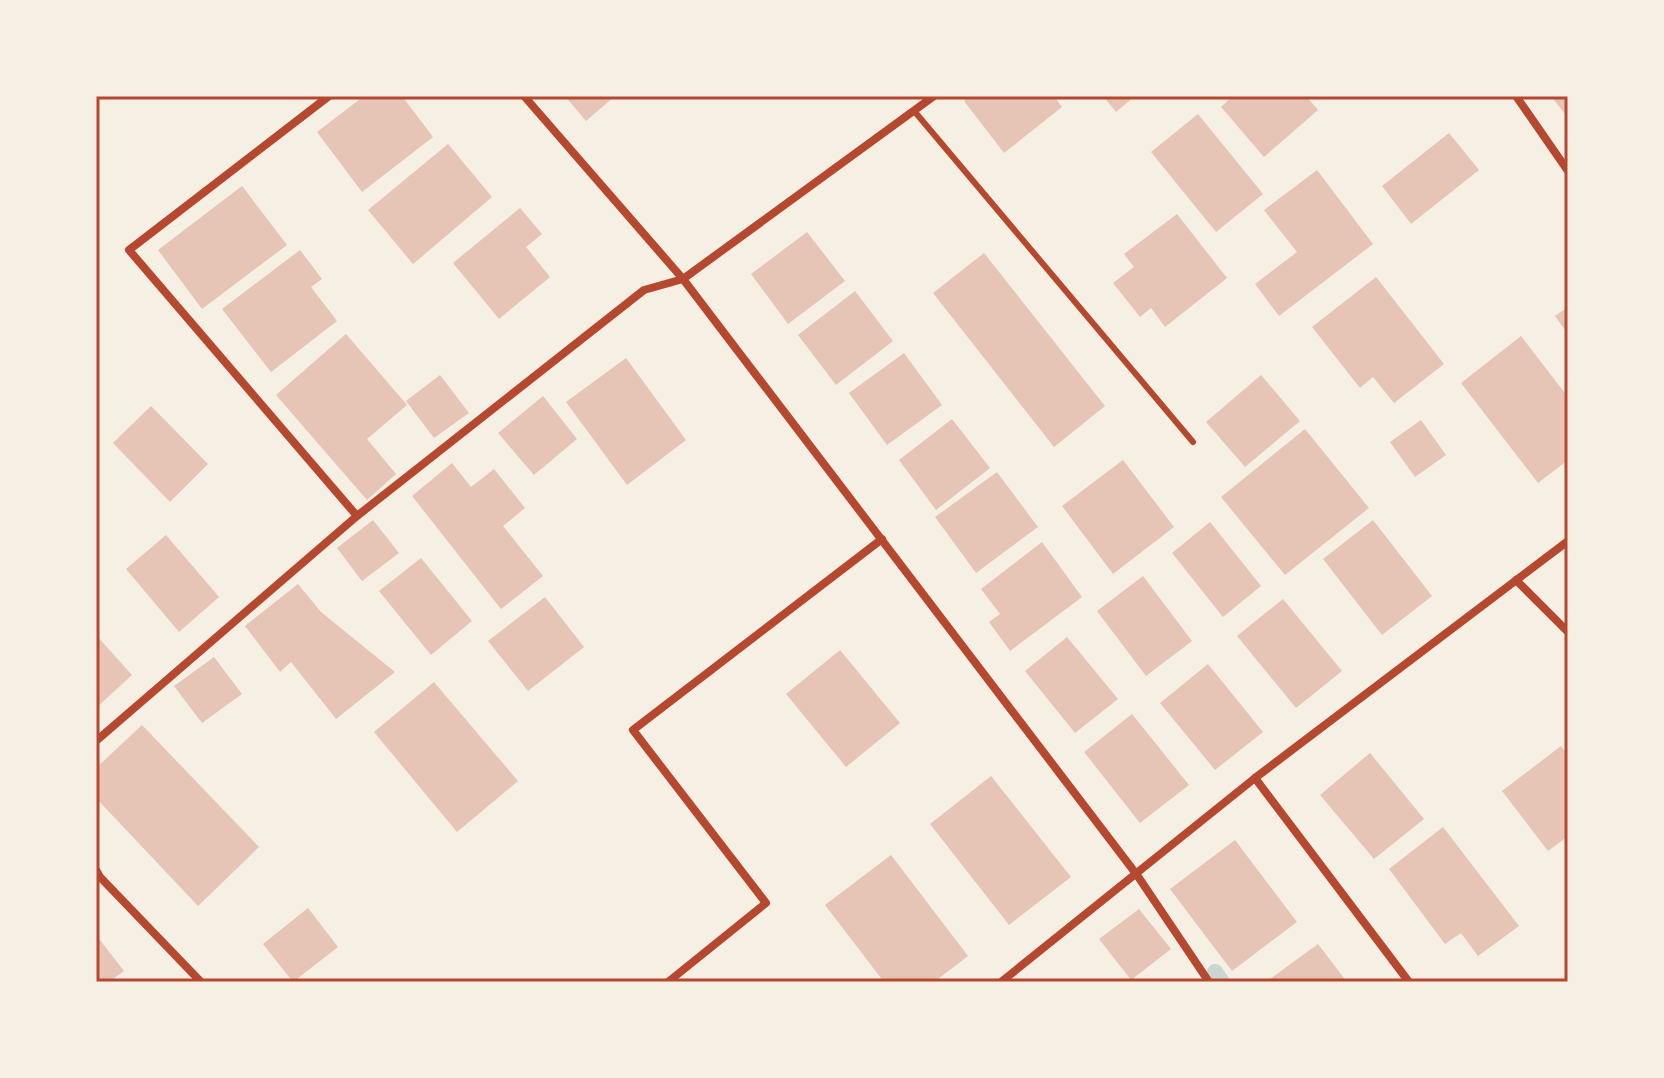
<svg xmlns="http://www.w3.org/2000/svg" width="1664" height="1078" font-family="Quicksand,sans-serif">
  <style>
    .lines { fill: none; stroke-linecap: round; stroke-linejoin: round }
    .stream { stroke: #c9d6d2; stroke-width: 16 }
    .building { fill: #e6c5b7 }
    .service { stroke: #b5482f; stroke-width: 6 }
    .minor { stroke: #b5482f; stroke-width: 8 }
    .neatline { fill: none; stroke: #b5482f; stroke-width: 3 }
  </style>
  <rect width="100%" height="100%" fill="#f6efe4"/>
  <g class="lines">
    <polyline class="stream" points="1215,972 1222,982"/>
  </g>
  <g class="building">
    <polygon points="364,96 402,96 433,137 362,192 317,132"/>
    <polygon points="565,96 615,96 586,121"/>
    <polygon points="970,96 1054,96 1062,107 1004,153 964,101"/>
    <polygon points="1103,96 1135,96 1116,112"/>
    <polygon points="1233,96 1306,96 1318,110 1264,157 1221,107"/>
    <polygon points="1551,96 1568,96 1568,118"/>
    <polygon points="1198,114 1263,194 1216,232 1151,152"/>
    <polygon points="1449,133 1479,170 1411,224 1382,186"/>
    <polygon points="448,144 492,197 413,264 368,210"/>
    <polygon points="1317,170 1373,244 1279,316 1255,284 1297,252 1264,210"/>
    <polygon points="242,186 287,245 202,309 158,250"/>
    <polygon points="520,208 542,234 526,247 550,277 499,319 453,263"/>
    <polygon points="1177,214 1227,278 1165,327 1151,308 1140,317 1113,283 1134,267 1124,254"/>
    <polygon points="807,232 845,281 788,324 751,274"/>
    <polygon points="300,250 322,279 311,287 337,321 271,372 222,309"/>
    <polygon points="984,253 1105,406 1054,447 933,293"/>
    <polygon points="1376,277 1444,364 1394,403 1373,377 1360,388 1312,327"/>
    <polygon points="855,291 893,341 836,385 798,335"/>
    <polygon points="1568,307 1568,334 1555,316"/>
    <polygon points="346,334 407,405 367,439 396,474 367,500 276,395"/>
    <polygon points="1521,336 1568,397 1568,460 1538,483 1461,383"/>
    <polygon points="904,353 942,405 887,445 849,393"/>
    <polygon points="626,358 686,440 627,485 566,402"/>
    <polygon points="440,375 469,413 434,438 406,401"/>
    <polygon points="1261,375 1300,421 1245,467 1206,422"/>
    <polygon points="543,396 577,439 534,475 498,433"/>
    <polygon points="151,406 208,464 170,502 113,443"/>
    <polygon points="952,419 990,468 936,510 899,460"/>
    <polygon points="1421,420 1446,455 1415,477 1390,442"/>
    <polygon points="1305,429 1369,508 1285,575 1221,497"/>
    <polygon points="1123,460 1174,527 1113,574 1062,506"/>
    <polygon points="452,463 471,487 494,469 525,508 503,526 543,576 501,609 412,496"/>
    <polygon points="997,472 1038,527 976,573 935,517"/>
    <polygon points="373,520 399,553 362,581 337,548"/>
    <polygon points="1373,520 1432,596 1382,635 1323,559"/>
    <polygon points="1210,522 1261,586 1223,617 1172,553"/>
    <polygon points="166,535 219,597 179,632 126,569"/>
    <polygon points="1042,542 1082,597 1010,651 989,622 1000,614 981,589"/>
    <polygon points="421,558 472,621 431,655 379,591"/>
    <polygon points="1143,576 1192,641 1146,676 1097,611"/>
    <polygon points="298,584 321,612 395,672 336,719 291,662 280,672 245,626"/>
    <polygon points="545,597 584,647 528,691 488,641"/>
    <polygon points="1283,599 1342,671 1296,708 1237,636"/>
    <polygon points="96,635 132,675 96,708"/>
    <polygon points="1067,637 1118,699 1075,733 1025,671"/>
    <polygon points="840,650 900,723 846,767 786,694"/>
    <polygon points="214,657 242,694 202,723 174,686"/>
    <polygon points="1208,664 1263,732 1215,770 1160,703"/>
    <polygon points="434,682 518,781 457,832 374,732"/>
    <polygon points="1132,714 1189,785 1140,823 1084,752"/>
    <polygon points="142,725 259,847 198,906 96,798 96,768"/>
    <polygon points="1561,746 1568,756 1568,836 1548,851 1502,791"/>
    <polygon points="1370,753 1424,819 1374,859 1320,795"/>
    <polygon points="991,776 1071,877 1009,925 930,824"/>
    <polygon points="1443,827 1519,926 1478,956 1461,933 1445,944 1389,869"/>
    <polygon points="1235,840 1297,922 1232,971 1170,889"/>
    <polygon points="891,855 968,956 934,982 884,982 825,905"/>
    <polygon points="308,908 338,947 293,982 263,944"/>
    <polygon points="1139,909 1171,949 1131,980 1099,939"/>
    <polygon points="96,935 124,971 109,982 96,982"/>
    <polygon points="1318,944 1347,982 1266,982"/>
  </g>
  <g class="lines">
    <polyline class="service" points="915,112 1193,442"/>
    <g class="minor">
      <polyline points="329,96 129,250 357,516"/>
      <polyline points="524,96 683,279 1137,875 1209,982"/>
      <polyline points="1516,96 1568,171"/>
      <polyline points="1516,580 1568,632"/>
      <polyline points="96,741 357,516 644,290 683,279 934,96"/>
      <polyline points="1255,778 1409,982"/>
      <polyline points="96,870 100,877 201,982"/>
      <polyline points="668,982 766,903 633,730 882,539"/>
      <polyline points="1001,982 1255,778 1568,541"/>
    </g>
  </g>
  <rect width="1664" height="1078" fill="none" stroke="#f6efe4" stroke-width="196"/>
  <rect x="98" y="98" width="1468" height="882" class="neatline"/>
</svg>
